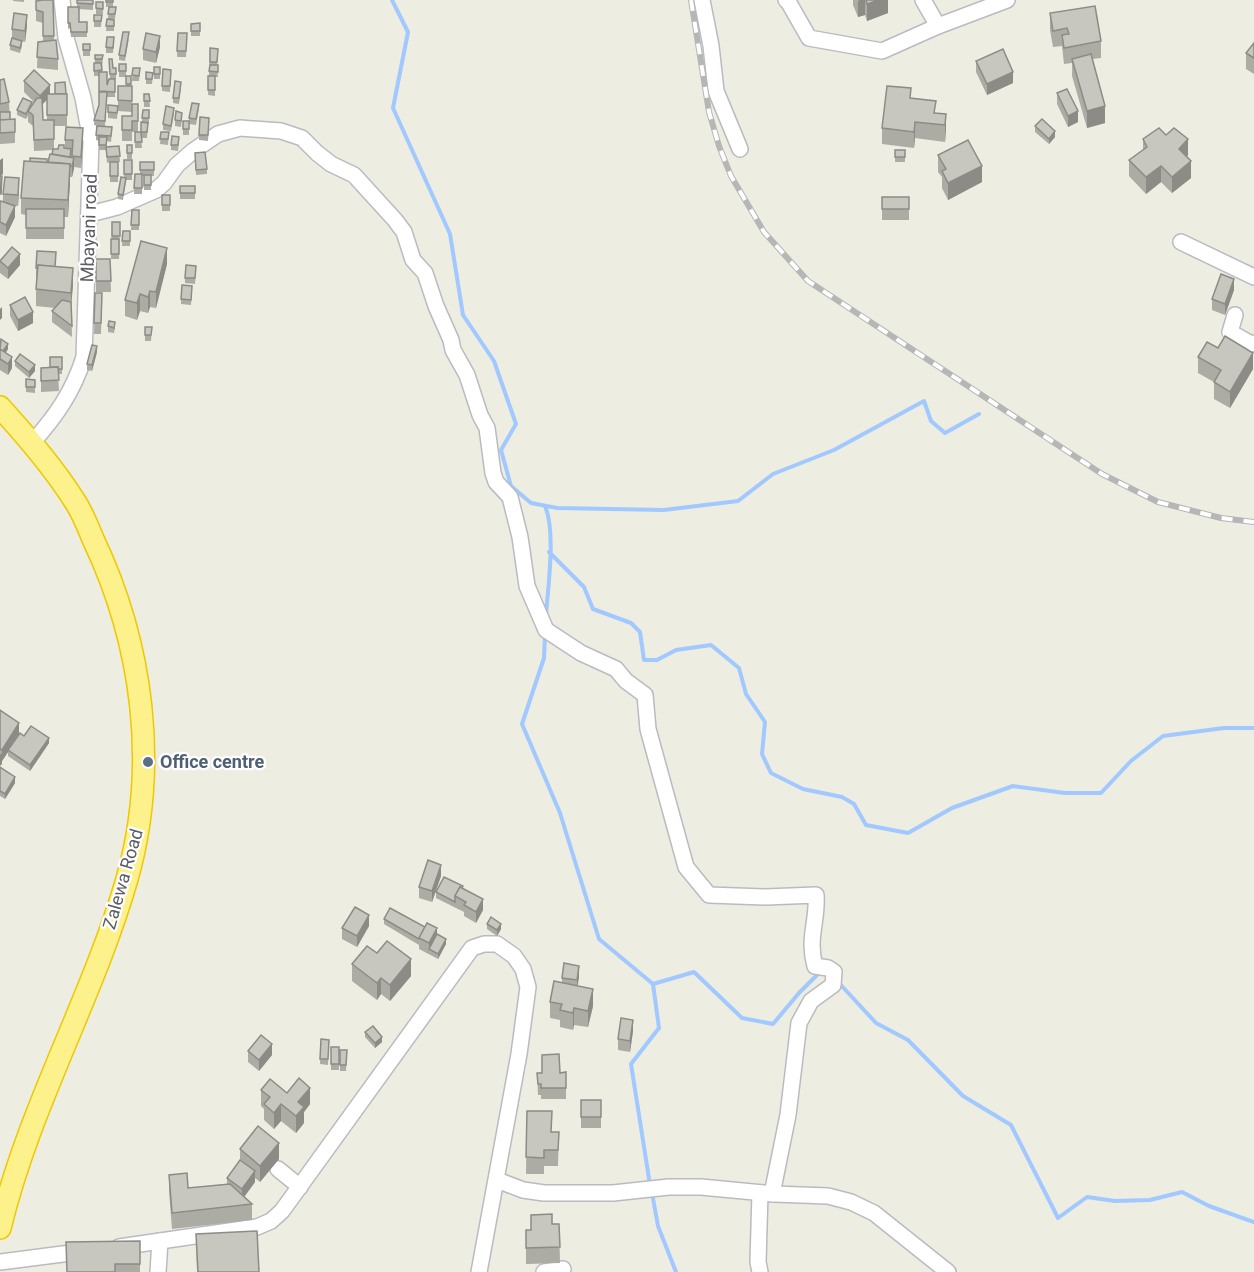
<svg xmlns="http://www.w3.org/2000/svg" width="1254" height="1272" font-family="Roboto,sans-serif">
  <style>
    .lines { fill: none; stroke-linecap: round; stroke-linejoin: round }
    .stream { stroke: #a1c8ff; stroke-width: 4 }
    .minor-casing { stroke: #babbc1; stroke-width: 18 }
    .highway-casing { stroke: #eec801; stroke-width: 24 }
    .minor { stroke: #fff; stroke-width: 15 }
    .highway { stroke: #fcf18a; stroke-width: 21 }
    .rail-casing { stroke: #b5b6b6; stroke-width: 6 }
    .rail { stroke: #fff; stroke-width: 4; stroke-dasharray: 11; stroke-linecap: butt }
    .wall { fill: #acaba4; fill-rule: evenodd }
    .shaded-wall { fill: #8c8b86 }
    .building { fill: #c8c7bf; stroke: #8c8b86; stroke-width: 1.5 }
    .service-dot { fill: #5c6f8a; stroke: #fff; stroke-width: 2 }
    .labels { text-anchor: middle; stroke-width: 4.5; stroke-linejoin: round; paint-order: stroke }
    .street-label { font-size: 18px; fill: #5b5d63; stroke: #fff }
    .service-label { font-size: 18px; font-weight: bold; fill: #4e5e75; stroke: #fff; text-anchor: start }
  </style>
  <rect width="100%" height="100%" fill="#edede2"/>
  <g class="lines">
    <g class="stream">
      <polyline points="392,0 408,32 393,108 450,234 463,315 494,361 516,424 501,450 511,486 531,503 557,508 664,510 738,501 773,474 834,450 924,401 931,421 945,433 979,414"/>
      <path d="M545,506C556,531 548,587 546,615"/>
      <polyline points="549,552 584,587 593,609 631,623 640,632 644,660 657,660 676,650 711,645 739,668 746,694 765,722 762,754 771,773 803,789 842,797 854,804 866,825 908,833 952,808 1013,786 1065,793 1101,793 1131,761 1163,736 1224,728 1254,728"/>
      <polyline points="545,635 544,658 522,724 560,813 599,939 653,984 659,1028 631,1064 650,1185"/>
      <polyline points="839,983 876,1023 908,1040 963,1096 1011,1125 1058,1218 1087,1197 1115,1201 1150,1200 1182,1192 1209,1206 1254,1222"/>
      <polyline points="653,984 694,972 742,1018 773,1024 799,993 821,971"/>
      <polyline points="652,1193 658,1226 676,1272"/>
    </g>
    <defs>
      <g id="minor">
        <polyline points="702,0 711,46 716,91 740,149"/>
        <polyline points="786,0 789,3 809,38 882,51 938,26 1007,0"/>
        <polyline points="923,0 938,26"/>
        <path d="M90,214L117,207L156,190L164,183L177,165L193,151L218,134L240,128L281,131L302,138L317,153L331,164L354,175L395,220L404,232L413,260L425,273L436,306L451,340L453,350L467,375L480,415L487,428L493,473L496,482L510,497L520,537L527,586L546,630L581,653L616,669L626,681L645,695L648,729L686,867L709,895L766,897L816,895C818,921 807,938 815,966L828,968L834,972L833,985L811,1001L799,1023L788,1115L772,1194"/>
        <polyline points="1181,242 1254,277"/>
        <polyline points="1235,315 1230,332 1251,344 1254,343"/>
        <path d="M32,443C56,416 73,392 84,357L91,141L83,98L66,38L62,0"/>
        <polyline points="278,1169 300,1187"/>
        <polyline points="497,1180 523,1190 544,1193 613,1193 669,1187 701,1187 774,1194 828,1196 851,1202 874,1213 948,1272"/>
        <polyline points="119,1247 257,1227 271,1221 282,1211 472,948 484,944 497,944 514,956 523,969 528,987 519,1054 479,1272"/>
        <polyline points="0,1262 86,1251"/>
        <polyline points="158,1272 160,1241"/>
        <polyline points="544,1272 563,1269"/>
        <polyline points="760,1272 758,1262 760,1193"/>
      </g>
      <path id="highway" d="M0,407C27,437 54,468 76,503C83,514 88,527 93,539C143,644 159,766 127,879C93,997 29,1107 0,1228"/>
    </defs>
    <use href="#minor" class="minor-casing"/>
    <use href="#highway" class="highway-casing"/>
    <use href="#minor" class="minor"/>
    <use href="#highway" class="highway"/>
    <defs>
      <polyline id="rail" points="691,0 709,112 719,146 731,176 764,232 808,281 1102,474 1158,502 1221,518 1254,522"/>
    </defs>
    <use href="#rail" class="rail-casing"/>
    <use href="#rail" class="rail"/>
  </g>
  <g class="wall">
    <polygon points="13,0 24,0 24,2 13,1"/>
    <polygon points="53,0 54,40 58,59 58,70 37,68 38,42 43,41 43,23 36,21 36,1"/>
    <polygon points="77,0 93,0 93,10 79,9 79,22 87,22 87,37 71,37 70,28 68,29 68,7 77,7"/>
    <polygon points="106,0 113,0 113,7 116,7 115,19 108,19 109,7 106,7"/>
    <polygon points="853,0 888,0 888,13 867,21 865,15 858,17 853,5"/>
    <rect x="96" y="2" width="7" height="12"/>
    <polygon points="1050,13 1101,41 1101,58 1092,59 1105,123 1087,128 1072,76 1072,63 1064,64 1062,46 1053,47 1050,30"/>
    <polygon points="94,15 102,15 101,27 94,27"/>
    <polygon points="107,19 114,20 114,31 106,31"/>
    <polygon points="200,23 200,36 191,36 191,24"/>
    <polygon points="27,26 25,42 22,41 22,46 20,53 10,50 10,45 12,38 12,29"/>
    <polygon points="178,33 187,33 186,57 177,57"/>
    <polygon points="114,37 113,53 106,53 106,47"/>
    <polygon points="129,38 125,61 119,60 119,55"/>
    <polygon points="1254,43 1254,74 1246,69 1246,53"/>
    <rect x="83" y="44" width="7" height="12"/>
    <polygon points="160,47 156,63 143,60 143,49"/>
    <polygon points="210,48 218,54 217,65 218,77 215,77 215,96 208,95"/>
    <polygon points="95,55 103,55 102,72 107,85 110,79 109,59 113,68 116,68 116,79 112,79 115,79 115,97 107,97 105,126 112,132 111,142 107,141 107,147 119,146 120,162 114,162 118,162 118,182 110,182 110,162 107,163 106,150 99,150 99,141 96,140 96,135 99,126 94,125 94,120 99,105 99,76 94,76 94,63 95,63"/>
    <polygon points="976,61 1013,83 987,95 976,72"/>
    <rect x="119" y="64" width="7" height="13"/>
    <rect x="154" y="67" width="6" height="12"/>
    <polygon points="133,68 140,68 139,81 132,81"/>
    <polygon points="171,70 170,92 162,91 162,86"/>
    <polygon points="146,72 153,73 152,84 146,84"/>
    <polygon points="126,76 131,76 131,86 132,86 132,112 118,111 118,86 126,86"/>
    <polygon points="0,80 9,102 10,120 15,119 15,143 0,144"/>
    <path d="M24,81L50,94H67V126H54V149H65V140L83,139L81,168L74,167L72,177H70L68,217H64V239H26V215L21,214V198L47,163L52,154L53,150L34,151L33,126L28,122V116L26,119L17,115V110L32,106L34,102L24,92ZM47,100V120H43V104Z"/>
    <polygon points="181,87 179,104 173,103 173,98"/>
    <polygon points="1057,93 1078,122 1068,127 1057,104"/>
    <polygon points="144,94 149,94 150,107 144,107"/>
    <polygon points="911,98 936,113 946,114 945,142 915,138 914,148 882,144 882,128"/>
    <polygon points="138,104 138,132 132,132 132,141 122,141 122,116 132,116"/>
    <polygon points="118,106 117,119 108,118 108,112"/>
    <polygon points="199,109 196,125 189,124 189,135 183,135 183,121 189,121 189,118"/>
    <polygon points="143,110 149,110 149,124 148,124 147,138 141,138 142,148 135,148 135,132 141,132"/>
    <polygon points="174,113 171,131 163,130 163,124"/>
    <polygon points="182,118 181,127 175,126 175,120"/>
    <polygon points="209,123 208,141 199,140 199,135"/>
    <polygon points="1035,126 1055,137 1049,144 1035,132"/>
    <polygon points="161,132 169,132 168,145 160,144"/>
    <polygon points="1143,139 1188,155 1187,157 1191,178 1172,193 1161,182 1146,194 1129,176 1129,160 1143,150"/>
    <polygon points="179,142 178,151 171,150 171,145"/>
    <rect x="127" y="145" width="5" height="14"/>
    <rect x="895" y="150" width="10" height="12"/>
    <polygon points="195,153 207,169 207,174 196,175"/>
    <polygon points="938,155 982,182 948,200 942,188 942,177 938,172"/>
    <polygon points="124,160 132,160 132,180 126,180 123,200 118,199 118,194 124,177"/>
    <polygon points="140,162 154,162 154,176 151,176 151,190 144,190 144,176 142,176 142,194 134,194 135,174 140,174"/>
    <rect x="180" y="186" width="15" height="13"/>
    <polygon points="19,189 18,206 13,206 15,217 6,236 0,233 0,203 3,202 3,194"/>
    <rect x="162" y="195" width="8" height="16"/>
    <rect x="882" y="197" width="27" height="23"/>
    <polygon points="132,210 139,210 139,230 131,230"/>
    <polygon points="112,222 120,222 119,259 111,259"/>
    <polygon points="123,231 130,231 130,246 122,246"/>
    <polygon points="96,259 110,259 111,292 96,292"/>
    <polygon points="0,261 20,265 8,279 0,273"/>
    <polygon points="167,264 156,308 150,307 148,313 140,311 137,320 125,316 125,300"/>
    <polygon points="56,267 73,285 71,302 72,337 52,322 52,311 55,308 36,306 36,268"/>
    <polygon points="196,271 195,284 185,283 185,278"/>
    <polygon points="1234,290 1225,315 1212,310 1212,299"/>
    <polygon points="192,292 191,305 181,304 181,299"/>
    <polygon points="95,293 102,293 101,334 94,334"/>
    <polygon points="10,305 33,323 18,331 10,316"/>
    <polygon points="108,326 115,328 114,333 108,332"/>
    <polygon points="145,327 152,327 151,341 145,341"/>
    <polygon points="0,340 8,349 6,353 12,368 8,375 0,370"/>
    <polygon points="97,352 92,371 87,370 87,364"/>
    <polygon points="62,357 62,374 58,374 59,391 41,392 41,368 50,367"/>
    <polygon points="1198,357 1253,369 1230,408 1214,399 1214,382 1198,373"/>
    <polygon points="15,361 35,371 29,378 15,366"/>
    <polygon points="26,379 35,380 35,393 26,392"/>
    <polygon points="0,710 19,733 24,736 49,743 30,771 8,756 8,752 2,761 0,766"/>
    <polygon points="0,767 15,783 5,799 0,796"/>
    <polygon points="441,876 432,902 419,898 419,887"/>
    <polygon points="463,888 483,910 476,923 464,916 464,912 436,898 436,892"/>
    <polygon points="384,919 437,934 446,944 438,959 419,949 419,945 384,924"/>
    <polygon points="487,924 501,929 497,936 487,929"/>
    <polygon points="369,926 357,947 342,939 342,928"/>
    <polygon points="377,953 411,976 390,1001 381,994 377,1000 352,981 352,964"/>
    <polygon points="579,977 577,986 593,1006 588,1027 574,1025 573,1030 560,1027 560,1020 550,1018 550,1002 562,983 562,978"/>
    <polygon points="633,1031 630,1052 618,1050 618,1039"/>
    <polygon points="365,1032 382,1042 375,1048 365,1037"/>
    <polygon points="321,1039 329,1040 328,1065 320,1064"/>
    <rect x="331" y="1047" width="8" height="23"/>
    <polygon points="340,1050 347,1050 346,1071 340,1071"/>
    <polygon points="248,1051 272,1055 259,1071 248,1062"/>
    <polygon points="566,1072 566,1099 541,1099 541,1095 538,1095 537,1073"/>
    <polygon points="261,1090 287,1093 310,1104 304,1112 304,1123 296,1133 281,1121 274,1129 264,1120 264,1109 261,1106"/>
    <rect x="581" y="1100" width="20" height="28"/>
    <polygon points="527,1111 551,1132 559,1132 558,1166 544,1166 544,1174 526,1174"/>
    <polygon points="240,1149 279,1159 260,1182 255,1178 255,1182 244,1197 252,1204 252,1220 172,1229 169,1191 169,1175 188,1188 227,1184 227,1178 240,1160"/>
    <polygon points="552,1224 559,1224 560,1263 526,1264 526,1230 531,1230"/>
    <polygon points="196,1234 259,1272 197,1272"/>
    <polygon points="140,1241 140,1272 67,1272"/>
  </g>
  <g class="shaded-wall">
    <polygon points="860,0 865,0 865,15 858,17 858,1"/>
    <polygon points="879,0 888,0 888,13 867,21 867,4"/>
    <polygon points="27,15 27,26 25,42 25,31"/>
    <polygon points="160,36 160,47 156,63 156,52"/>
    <polygon points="1013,72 1013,83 987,95 987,84"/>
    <polygon points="50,85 50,96 40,107 40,96"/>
    <polygon points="1105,106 1105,123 1087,128 1087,111"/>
    <polygon points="1078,111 1078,122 1068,127 1068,116"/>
    <polygon points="946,114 946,130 945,142 945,125"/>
    <polygon points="915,122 915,138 914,148 914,132"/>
    <polygon points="83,128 83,139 81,168 81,157"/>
    <polygon points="1055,131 1055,137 1049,144 1049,139"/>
    <polygon points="1188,139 1188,155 1179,166 1179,149"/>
    <polygon points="3,158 3,174 0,176 0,160"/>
    <polygon points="74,158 74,169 72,177 72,166"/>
    <polygon points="1191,161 1191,178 1172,193 1172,177"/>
    <polygon points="70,164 70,180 68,217 68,200"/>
    <polygon points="982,166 982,182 948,200 948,183"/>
    <polygon points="1161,166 1161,182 1146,194 1146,177"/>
    <polygon points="19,178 19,189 18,206 18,195"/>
    <polygon points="15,206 15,217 6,236 6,225"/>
    <polygon points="167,248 167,264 156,308 156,292"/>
    <polygon points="20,254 20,265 8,279 8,268"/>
    <polygon points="73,268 73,285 71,309 71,293"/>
    <polygon points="1234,279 1234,290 1225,315 1225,304"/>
    <polygon points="150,291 150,307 148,313 148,297"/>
    <polygon points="140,294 140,311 137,320 137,303"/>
    <polygon points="2,307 2,318 0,320 0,309"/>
    <polygon points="33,312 33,323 18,331 18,320"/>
    <polygon points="8,344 8,349 1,359 1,354"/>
    <polygon points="97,346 97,352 92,371 92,365"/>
    <polygon points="1253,353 1253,369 1230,408 1230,392"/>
    <polygon points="12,357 12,368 8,375 8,364"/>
    <polygon points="35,365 35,371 29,378 29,372"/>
    <polygon points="19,723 19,734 8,750 8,752 2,761 2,750"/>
    <polygon points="49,738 49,743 30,771 30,765"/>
    <polygon points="2,753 2,764 0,766 0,755"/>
    <polygon points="15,777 15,783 5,799 5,794"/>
    <polygon points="441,865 441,876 432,902 432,891"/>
    <polygon points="483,899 483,910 476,923 476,912"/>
    <polygon points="369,915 369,926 357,947 357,936"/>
    <polygon points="501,924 501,929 497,936 497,930"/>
    <polygon points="437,928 437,939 429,949 429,954 429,943"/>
    <polygon points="446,939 446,944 438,959 438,954"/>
    <polygon points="411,959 411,976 390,1001 390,985"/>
    <polygon points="579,966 579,977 577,991 577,980"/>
    <polygon points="381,978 381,994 377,1000 377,983"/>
    <polygon points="593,989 593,1006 588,1027 588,1011"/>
    <polygon points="574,1008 574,1025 573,1030 573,1013"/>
    <polygon points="633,1020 633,1031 630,1052 630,1041"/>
    <polygon points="382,1037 382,1042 375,1048 375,1043"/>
    <polygon points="272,1044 272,1055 259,1071 259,1060"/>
    <polygon points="310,1088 310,1104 304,1112 304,1123 296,1133 296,1116 298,1102"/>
    <polygon points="281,1104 281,1121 274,1129 274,1113"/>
    <polygon points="279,1143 279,1159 260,1182 260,1166"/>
    <polygon points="255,1171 255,1182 242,1200 242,1189"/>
  </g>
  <g class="building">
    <polygon points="43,0 53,0 54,36 43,36 43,12 36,10 36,1"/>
    <polygon points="77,0 93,0 93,4 77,3"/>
    <rect x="106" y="0" width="7" height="2"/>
    <polygon points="866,0 879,0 867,4"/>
    <polygon points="96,2 103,2 103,9 96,8"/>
    <polygon points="1095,6 1101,41 1064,48 1062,35 1069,34 1067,28 1053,31 1050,13"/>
    <polygon points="68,7 79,7 79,22 87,22 87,32 71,32 70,23 68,23"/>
    <polygon points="109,7 116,7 115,14 108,14"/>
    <polygon points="14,13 27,15 25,31 12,29"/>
    <polygon points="94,15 102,15 101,21 94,21"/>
    <polygon points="107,19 114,20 114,26 106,26"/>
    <polygon points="200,23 200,31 191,31 191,24"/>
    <polygon points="123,32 129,32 125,56 119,55"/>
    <polygon points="146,33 160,36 156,52 143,49"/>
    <polygon points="178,33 187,33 186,51 177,51"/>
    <polygon points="107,37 114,37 113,48 106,47"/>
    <polygon points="12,38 22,41 20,48 10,45"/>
    <polygon points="56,40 58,59 37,57 38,42"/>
    <polygon points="1254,43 1254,58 1246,53"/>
    <rect x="83" y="44" width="7" height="6"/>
    <polygon points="210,48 218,49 217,62 210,62"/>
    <polygon points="1003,49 1013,72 987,84 976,61"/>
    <polygon points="1091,54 1105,106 1087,111 1072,59"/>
    <polygon points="95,55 103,55 102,59 95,59"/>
    <polygon points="109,59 112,59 113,68 116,68 116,74 110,74"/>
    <polygon points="94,63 101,63 102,70 94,71"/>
    <rect x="119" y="64" width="7" height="7"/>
    <polygon points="210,65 218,65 218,72 209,71"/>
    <rect x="154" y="67" width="6" height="7"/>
    <polygon points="133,68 140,68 139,76 132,75"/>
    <polygon points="163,69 171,70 170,86 162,86"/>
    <polygon points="34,70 50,85 40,96 24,81"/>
    <polygon points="99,72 107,72 107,85 109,79 115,79 115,92 99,91"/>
    <polygon points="146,72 153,73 152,79 146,79"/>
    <rect x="126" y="76" width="5" height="8"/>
    <rect x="208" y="76" width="7" height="14"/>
    <polygon points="4,79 9,102 0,104 0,80"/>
    <polygon points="175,81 181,82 179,98 173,98"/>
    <polygon points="65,82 66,94 55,94 55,83"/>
    <polygon points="118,86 132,86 132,101 118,100"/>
    <polygon points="887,86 911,88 910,98 936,101 934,113 946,114 945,125 915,122 914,132 882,128"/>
    <polygon points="1067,89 1078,111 1068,116 1057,93"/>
    <polygon points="99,92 107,92 105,121 94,120 99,105"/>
    <rect x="47" y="94" width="20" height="21"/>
    <polygon points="144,94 149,94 150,101 144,101"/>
    <polygon points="23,98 32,102 26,114 17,110"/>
    <polygon points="37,98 42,98 43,120 54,120 54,139 34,140 33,115 28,111"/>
    <polygon points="192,103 199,104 196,119 189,118"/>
    <polygon points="132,104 138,104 138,121 132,121 132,130 122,130 122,116 132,116"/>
    <polygon points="108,105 118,106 117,113 108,112"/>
    <polygon points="166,106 174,108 171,126 163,124"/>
    <polygon points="143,110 149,110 149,118 142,118"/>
    <polygon points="176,111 182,113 181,121 175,120"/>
    <rect x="0" y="112" width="10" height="8"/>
    <polygon points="200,117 209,118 208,135 199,135"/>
    <polygon points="15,119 15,132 0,133 0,120"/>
    <polygon points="1042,119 1055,131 1049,139 1035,126"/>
    <rect x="183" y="121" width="6" height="8"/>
    <polygon points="141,122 148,123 147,132 141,132"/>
    <polygon points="97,126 112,127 111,136 96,135"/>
    <polygon points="66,127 83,128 81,157 72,156 73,140 65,140"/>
    <polygon points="1159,128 1166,135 1174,128 1188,139 1179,149 1191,161 1172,177 1161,166 1146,177 1129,160 1147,147 1143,139"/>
    <polygon points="135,132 141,132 142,142 135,142"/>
    <polygon points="161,132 169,132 168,139 160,139"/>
    <polygon points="172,136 179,137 178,145 171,145"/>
    <polygon points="99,137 107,137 106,145 99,145"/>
    <polygon points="968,140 982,166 948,183 942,171 946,169 938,155"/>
    <polygon points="59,145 64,145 64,148 71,149 70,157 52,154 53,149 58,149"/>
    <rect x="127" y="145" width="5" height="8"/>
    <polygon points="119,146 120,156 107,157 106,147"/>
    <rect x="895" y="150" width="10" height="7"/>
    <polygon points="205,152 207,169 196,170 195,153"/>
    <polygon points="50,154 74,158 72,166 70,166 70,164 48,162"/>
    <polygon points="30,158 47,159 47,163 30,162"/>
    <rect x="124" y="160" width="8" height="14"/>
    <polygon points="24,161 70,164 68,200 21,198"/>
    <rect x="110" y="162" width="8" height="14"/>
    <rect x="140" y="162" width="14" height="8"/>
    <polygon points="135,174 142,174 142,188 134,188"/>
    <rect x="144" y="175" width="7" height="10"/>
    <polygon points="0,176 2,176 1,194 0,194"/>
    <polygon points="5,177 19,178 18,195 3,194"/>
    <polygon points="121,177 126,178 123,195 118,194"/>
    <rect x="180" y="186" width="15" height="7"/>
    <rect x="162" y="195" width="8" height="10"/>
    <rect x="882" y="197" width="27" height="12"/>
    <polygon points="1,201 15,206 6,225 0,222 0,203"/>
    <rect x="26" y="209" width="38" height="19"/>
    <polygon points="132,210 139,210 139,225 131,225"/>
    <rect x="112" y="222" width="8" height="14"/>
    <polygon points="123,231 130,231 130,241 122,241"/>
    <rect x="111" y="239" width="8" height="15"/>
    <polygon points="141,241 167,248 156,292 150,291 148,297 140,294 137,303 125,300"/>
    <polygon points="12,247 20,254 8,268 0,261"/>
    <polygon points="37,251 56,252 55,267 38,265 38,268 36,268"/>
    <polygon points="96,259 110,259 111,281 96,281"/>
    <polygon points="38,265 73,268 71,293 36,289"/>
    <polygon points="186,265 196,266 195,278 185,278"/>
    <polygon points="1221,274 1234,279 1225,304 1212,299"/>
    <polygon points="182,285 192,286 191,300 181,299"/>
    <polygon points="95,293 102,293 101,323 94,323"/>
    <polygon points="25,297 33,312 18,320 10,305"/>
    <polygon points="62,300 71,302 72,326 52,311"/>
    <polygon points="109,321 115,322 114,328 108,326"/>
    <polygon points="145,327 152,327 151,335 145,335"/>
    <polygon points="1225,336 1253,353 1230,392 1214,382 1221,370 1198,357 1207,342 1218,348"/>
    <polygon points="1,339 8,344 3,351 0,349"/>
    <polygon points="92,345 97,346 92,365 87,364"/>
    <polygon points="0,349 12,357 8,364 0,359"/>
    <polygon points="20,354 35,365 29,372 15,361"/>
    <polygon points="50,357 62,357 62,369 58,369 58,367 50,367"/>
    <polygon points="58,367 59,380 41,381 41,368"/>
    <polygon points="26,379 35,380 35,387 26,387"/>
    <polygon points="0,710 19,723 2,750 0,749"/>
    <polygon points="31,726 49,738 30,765 8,750 20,733 24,736"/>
    <polygon points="0,767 15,777 5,794 0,791"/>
    <polygon points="428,860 441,865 432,891 419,887"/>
    <polygon points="444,877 463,886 462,888 460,887 455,896 455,902 436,892"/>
    <polygon points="460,887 483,899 476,912 464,905 466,902 455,896"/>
    <polygon points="355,907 369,915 357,936 342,928"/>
    <polygon points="390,908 425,927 419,939 384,919"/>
    <polygon points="491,917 501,924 497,930 487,924"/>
    <polygon points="427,923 437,928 429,943 419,938"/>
    <polygon points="437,934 446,939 438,954 429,949"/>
    <polygon points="387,941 411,959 390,985 381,978 377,983 352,964 367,946 377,953"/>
    <polygon points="564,963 579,966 577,980 562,978"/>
    <polygon points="554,981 593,989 588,1011 574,1008 573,1013 560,1010 562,1004 550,1002"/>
    <polygon points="621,1018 633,1020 630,1041 618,1039"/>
    <polygon points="373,1026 382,1037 375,1043 365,1032"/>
    <polygon points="261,1035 272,1044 259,1060 248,1051"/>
    <polygon points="321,1039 329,1040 328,1059 320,1059"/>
    <rect x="331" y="1047" width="8" height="17"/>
    <polygon points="340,1050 347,1050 346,1065 340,1065"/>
    <polygon points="559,1054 560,1073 566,1072 566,1088 541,1088 541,1084 538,1084 537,1073 542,1073 542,1055"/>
    <polygon points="299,1078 310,1088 298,1102 304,1107 296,1116 281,1104 274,1113 264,1104 270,1097 261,1090 270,1079 287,1093"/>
    <rect x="581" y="1100" width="20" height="17"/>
    <polygon points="527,1111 552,1111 551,1132 559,1132 558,1150 544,1150 544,1158 526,1157"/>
    <polygon points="258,1126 279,1143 260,1166 240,1149"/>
    <polygon points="240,1160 255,1171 242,1189 227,1178"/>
    <polygon points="187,1173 188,1188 230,1184 252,1204 172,1213 169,1175"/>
    <polygon points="552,1214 552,1224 559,1224 560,1247 526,1248 526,1230 531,1230 531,1215"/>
    <polygon points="257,1231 259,1272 198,1272 196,1234"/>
    <polygon points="140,1241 140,1264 115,1264 115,1272 67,1272 66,1242"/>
  </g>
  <circle class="service-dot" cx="148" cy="762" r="6"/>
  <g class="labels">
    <g class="street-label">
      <text transform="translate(89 228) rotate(-88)" y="6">Mbayani road</text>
      <text transform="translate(123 879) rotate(-74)" y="6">Zalewa Road</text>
    </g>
    <g class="service-label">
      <text x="160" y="768">Office centre</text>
    </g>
  </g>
</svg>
